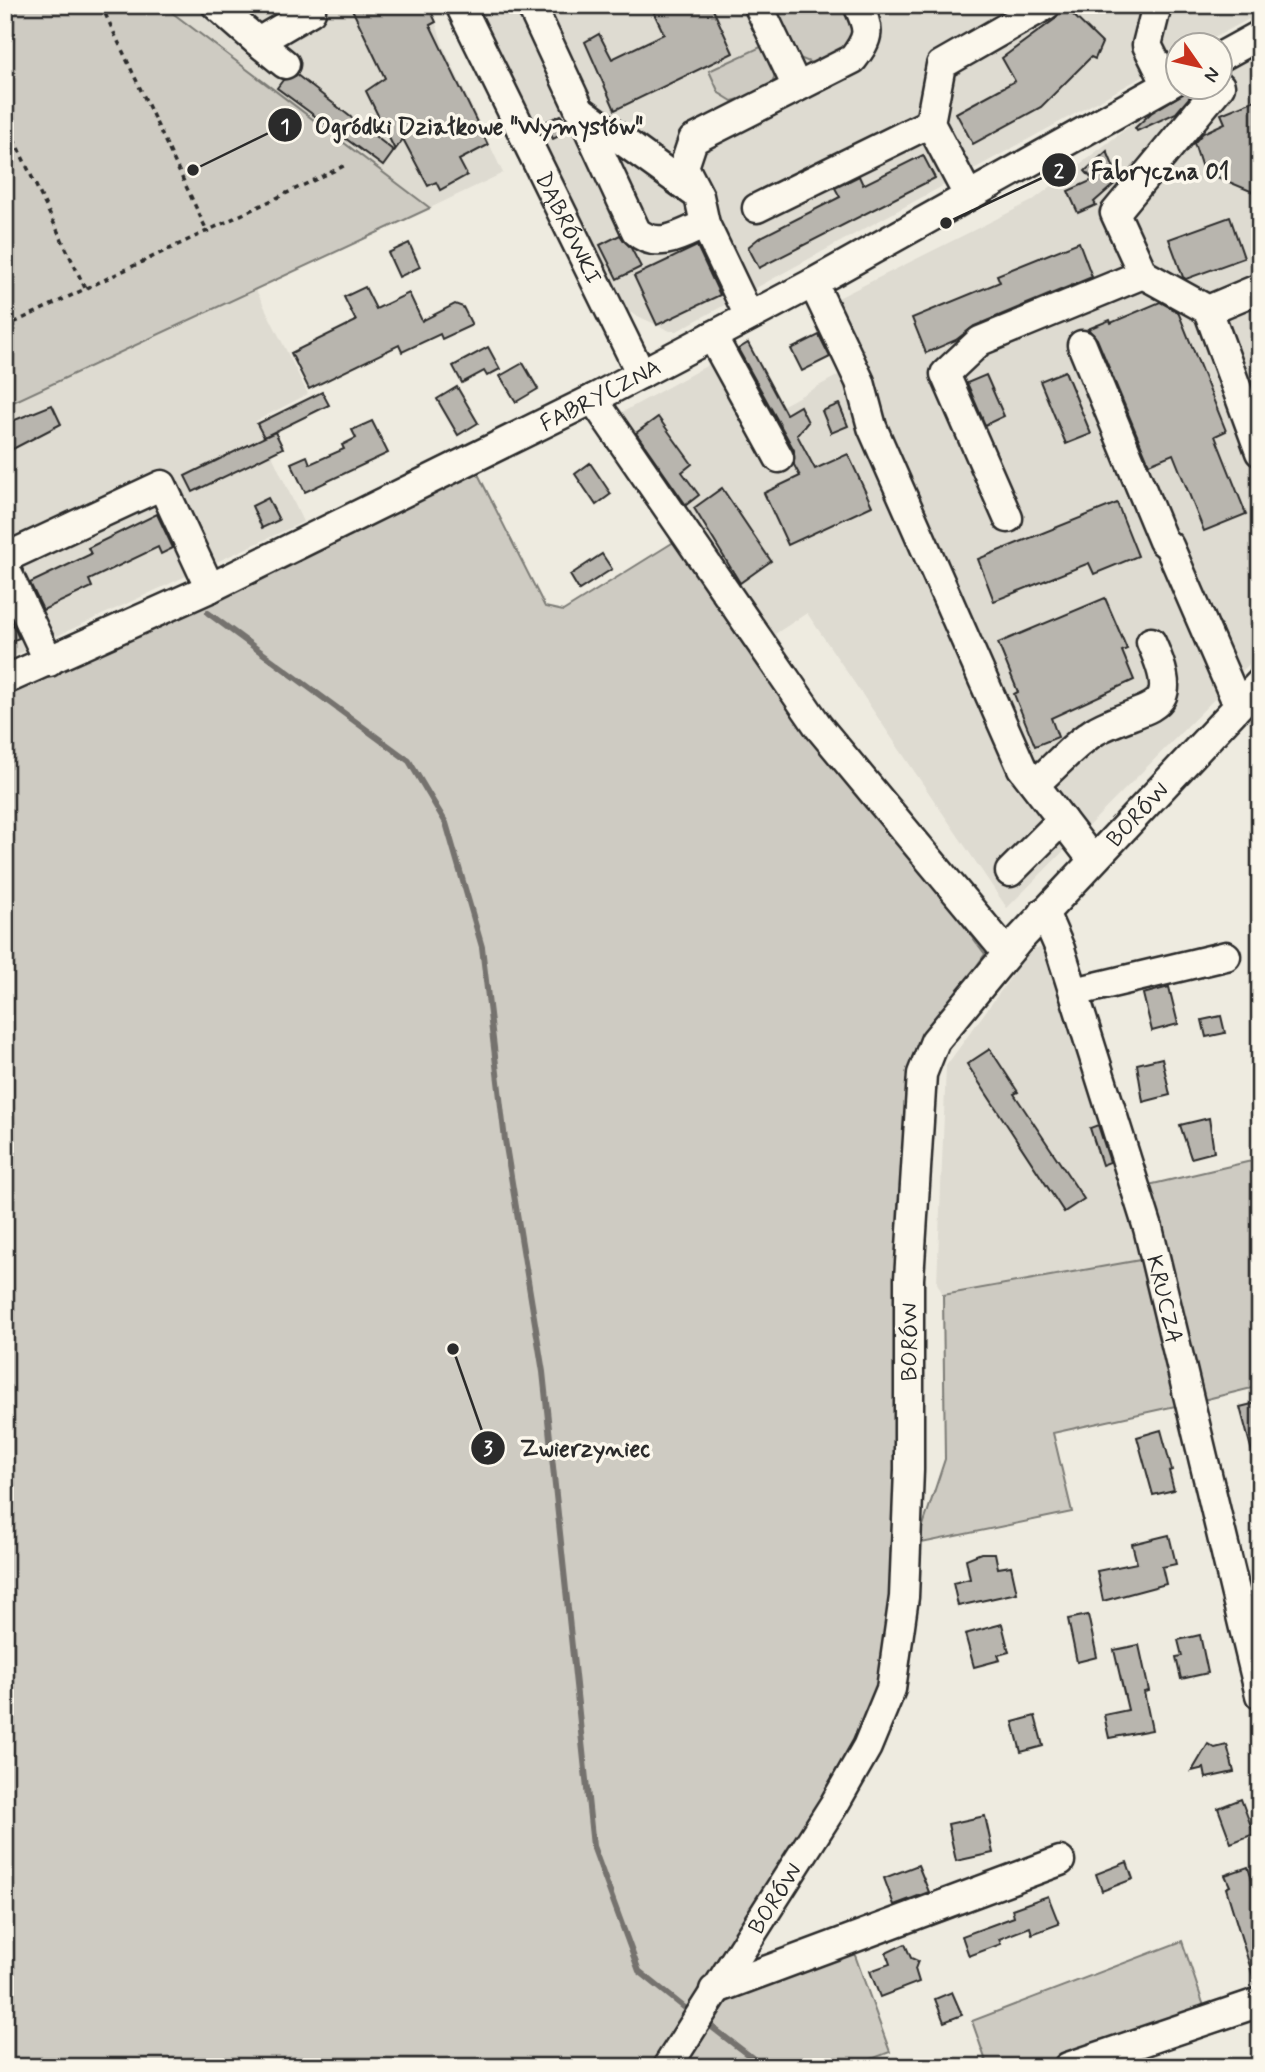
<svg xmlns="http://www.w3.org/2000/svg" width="1265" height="2072" font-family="Mynerve,sans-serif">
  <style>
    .built { fill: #dedbd1 }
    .green { fill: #cecbc2; stroke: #7c7b76; stroke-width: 2 }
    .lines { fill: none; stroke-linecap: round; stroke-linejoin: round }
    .stream { stroke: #74726e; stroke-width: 6 }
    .building { fill: #b8b5ae; stroke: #2b2b2b; stroke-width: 2 }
    .minor-casing { stroke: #2b2b2b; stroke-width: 33 }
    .path { stroke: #2b2b2b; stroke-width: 3.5; stroke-dasharray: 5 5; stroke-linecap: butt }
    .minor { stroke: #fbf7ec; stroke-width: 28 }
    .labels { text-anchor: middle; stroke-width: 7; stroke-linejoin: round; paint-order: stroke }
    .street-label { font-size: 23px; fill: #2b2b2b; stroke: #fbf7ec }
    .leader { fill: none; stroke: #2b2b2b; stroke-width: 2.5 }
    .callout-dot { fill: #2b2b2b; stroke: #fbf7ec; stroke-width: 2.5 }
    .mark-label { font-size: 21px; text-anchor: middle; font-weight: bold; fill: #fff }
    .callout-label { font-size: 24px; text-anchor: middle; font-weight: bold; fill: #2b2b2b; stroke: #fbf7ec; stroke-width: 7; stroke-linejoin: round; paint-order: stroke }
  </style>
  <rect width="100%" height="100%" fill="#eeebe0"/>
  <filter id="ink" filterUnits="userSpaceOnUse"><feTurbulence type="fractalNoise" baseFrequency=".0143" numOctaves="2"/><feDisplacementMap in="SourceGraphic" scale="14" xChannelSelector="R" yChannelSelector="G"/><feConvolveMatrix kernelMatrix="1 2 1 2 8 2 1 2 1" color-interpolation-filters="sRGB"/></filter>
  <g filter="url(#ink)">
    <g class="built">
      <polygon points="162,5 430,5 444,48 503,173 430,208"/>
      <polygon points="477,5 1256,5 1260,13 1201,45 1178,46 1177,58 677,331 670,331 627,311"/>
      <polygon points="1260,54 1260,653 1007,908 807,613 775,634 619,414 748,343 782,406 848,370 834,300 1032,201 1174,92 1184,88 1220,88 1220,72"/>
      <polygon points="255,288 308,394 256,421 303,522 5,660 5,406"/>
      <polygon points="1032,948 1052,948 1146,1259 943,1295 937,1283 946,1066"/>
    </g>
    <g class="green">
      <polygon points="5,5 162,5 430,208 5,406"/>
      <path d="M769,5H844C862,42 846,50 814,64L797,57Z"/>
      <polygon points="765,45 776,71 771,88 747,103 744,98 732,101 719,93 709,71"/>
      <polygon points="477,472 545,607 563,611 677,540 985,954 916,1054 889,1634 877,1689 866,1720 726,1994 852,1947 890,2052 850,2067 5,2067 5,694 263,578"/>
      <polygon points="1260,1159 1260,1386 1203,1400 1140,1187"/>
      <polygon points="1146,1259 1180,1405 1053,1433 1072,1512 917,1544 945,1459 943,1295"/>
      <polygon points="1182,1941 1206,2012 1044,2067 988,2067 972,2021"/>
    </g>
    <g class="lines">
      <g class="stream">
        <polyline points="208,613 409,761 446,823 482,947 505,1140 543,1372 593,1846 639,1971 685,2008"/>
        <polyline points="708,2024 764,2067"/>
      </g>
    </g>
    <g class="building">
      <polygon points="350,5 428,5 436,22 430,25 488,145 459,160 467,175 440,190 436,182 428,186 403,139 395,150 366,91 385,78"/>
      <polygon points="650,5 711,5 733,53 615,110 585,42 599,34 612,59 664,34"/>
      <polygon points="1063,5 1102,43 1095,59 1091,57 1041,107 973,144 956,113 1015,81 1002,58 1055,19"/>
      <polygon points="297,75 394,151 383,166 277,88 283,80"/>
      <polygon points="1192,88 1194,92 1176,113 1137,131 1135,128 1151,113"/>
      <polygon points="1260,98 1260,195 1203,171 1194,143 1203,133 1225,123 1221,114"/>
      <polygon points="561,115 569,131 553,139 545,122"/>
      <polygon points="1107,151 1119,180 1094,202 1096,205 1078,213 1068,191 1093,180 1085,171"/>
      <polygon points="923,155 935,178 759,268 748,247 759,238 840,197 835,188 859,176 863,185"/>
      <polygon points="1230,217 1244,258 1186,279 1183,277 1169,239"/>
      <polygon points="620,235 631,248 641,267 617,279 600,245"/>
      <polygon points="1079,242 1092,277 974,326 956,340 926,353 912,318 1000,282 997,275"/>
      <polygon points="409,243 420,267 399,277 388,253"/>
      <polygon points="697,246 720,295 657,325 634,276"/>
      <polygon points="365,287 376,309 409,293 422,321 455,304 463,307 472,325 442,339 440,334 402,352 399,345 309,389 291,353 356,321 344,297"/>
      <polygon points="1160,302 1178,312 1226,431 1215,436 1246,514 1204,531 1173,454 1149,464 1097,339 1088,329 1110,320 1111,323"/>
      <polygon points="819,335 830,357 802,371 791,349"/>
      <polygon points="748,343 786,414 800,406 808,422 797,435 815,469 848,454 872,506 788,545 764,493 800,476 794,465 794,450 738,349"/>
      <polygon points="488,347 500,369 487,376 484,371 462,383 453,366"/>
      <polygon points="523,363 538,389 516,402 500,376"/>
      <polygon points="1065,371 1091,434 1066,444 1040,381"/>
      <polygon points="986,375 1004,416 985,425 967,383"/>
      <polygon points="457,387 478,423 458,435 437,399"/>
      <polygon points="322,392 329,405 264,437 257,424"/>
      <polygon points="839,404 848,426 831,433 822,411"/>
      <polygon points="52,405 61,424 5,453 5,424"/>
      <polygon points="658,417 692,464 682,472 699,495 686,505 636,433"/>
      <polygon points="372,421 388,453 305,492 291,463 307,456 310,464 344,449 342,445 356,438 352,430"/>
      <polygon points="275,432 283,448 193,492 185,476"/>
      <polygon points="590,463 611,494 596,505 575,474"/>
      <polygon points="722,488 771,561 740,583 694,508"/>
      <polygon points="268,498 279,520 262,528 252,506"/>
      <polygon points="1117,503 1138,556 1094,574 1089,563 994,601 978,559"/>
      <polygon points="157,514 173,548 161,554 158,547 89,580 92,587 43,610 30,583 91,554 88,548"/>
      <polygon points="602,554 612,569 579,590 570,575"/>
      <polygon points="1105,598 1127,649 1122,651 1134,680 1051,718 1058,737 1035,746 1014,694 1018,692 998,643"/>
      <polygon points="12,623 19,638 5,644 5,626"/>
      <polygon points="1169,987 1178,1024 1152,1031 1143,994"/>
      <polygon points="1221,1016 1225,1033 1206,1037 1202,1020"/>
      <polygon points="990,1049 1018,1092 1014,1094 1084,1199 1064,1212 967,1064"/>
      <polygon points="1162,1058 1170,1095 1143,1102 1137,1064"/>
      <polygon points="1209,1118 1214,1152 1191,1158 1180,1125"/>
      <polygon points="1098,1125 1110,1162 1102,1165 1090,1128"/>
      <polygon points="1260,1402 1260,1462 1255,1463 1240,1407"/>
      <polygon points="1161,1430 1172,1470 1169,1471 1174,1490 1153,1495 1137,1437"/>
      <polygon points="1169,1535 1176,1564 1162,1567 1166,1584 1103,1601 1097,1571 1137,1563 1132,1544"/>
      <polygon points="981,1553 995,1553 998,1568 1011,1566 1017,1593 958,1606 953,1583 970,1579 966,1559"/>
      <polygon points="1088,1615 1097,1657 1077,1662 1068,1619"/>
      <polygon points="1002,1624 1009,1652 998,1655 1000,1660 974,1667 965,1634"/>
      <polygon points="1200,1635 1208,1673 1181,1679 1176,1657 1182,1656 1178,1640"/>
      <polygon points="1139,1645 1149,1691 1144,1692 1152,1730 1109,1738 1104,1715 1128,1710 1114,1650"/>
      <polygon points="1035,1716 1043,1746 1021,1752 1013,1722"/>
      <polygon points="1208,1744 1215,1748 1227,1745 1234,1772 1206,1778 1204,1768 1192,1771"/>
      <polygon points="1241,1799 1254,1834 1231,1843 1218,1808"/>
      <polygon points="985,1816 993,1853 956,1861 948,1824"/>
      <polygon points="1127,1862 1133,1879 1102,1891 1096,1874"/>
      <polygon points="918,1865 929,1892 894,1905 884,1878"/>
      <polygon points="1248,1867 1256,1892 1260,1890 1260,1986 1256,1986 1226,1888 1230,1886 1225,1875"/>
      <polygon points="1048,1896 1059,1924 1032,1934 1030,1927 999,1939 1001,1944 969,1956 962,1936 1014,1917 1012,1909"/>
      <polygon points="905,1944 911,1958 918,1961 915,1969 919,1982 880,1997 870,1971 890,1964 886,1953"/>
      <polygon points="952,1992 962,2015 944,2022 935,1999"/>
    </g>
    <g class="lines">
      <defs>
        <g id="minor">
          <polyline points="216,5 258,42 311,11 310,5"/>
          <path id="s1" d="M460,5L641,374"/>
          <path d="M531,5L636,231C657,251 683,234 705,224"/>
          <polyline points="1157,5 1147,45 1167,85"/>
          <polyline points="760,9 797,87"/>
          <polyline points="258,42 285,64"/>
          <polyline points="1220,57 1260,35"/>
          <polyline points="580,110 695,193"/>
          <polyline points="968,195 930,123 941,65 1046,5"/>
          <polyline points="757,208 930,123"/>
          <polyline points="1143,274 1208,310 1260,288"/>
          <polyline points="813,283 860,382 872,427 1022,768 1092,859"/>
          <polyline points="1208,310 1260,452"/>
          <path d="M749,316L705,224L699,196L684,167L693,140L853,59C870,36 870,31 858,5"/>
          <polyline points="712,336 779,458"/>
          <polyline points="1082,345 1163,541 1169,546 1238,705"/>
          <polyline points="593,399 818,726 1007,953"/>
          <polyline points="1008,518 945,374 980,341 1143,274 1115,213 1220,86"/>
          <polyline points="5,558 162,485 210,588"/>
          <polyline points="5,568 49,662"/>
          <path id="s2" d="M5,680L210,588L593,399L813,283L1178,79"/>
          <path d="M1035,784C1055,767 1075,743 1097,730C1150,702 1184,716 1151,642"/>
          <polyline points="1010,872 1062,820"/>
          <path id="s3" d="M1044,912L1060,949L1148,1228L1260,1695"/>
          <polyline points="1074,992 1226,956"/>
          <polyline points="714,1990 1060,1861"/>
          <path id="s4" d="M667,2067L835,1803L867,1747L891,1689L904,1597L909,1470V1279L922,1074L935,1041L1017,942L1260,683"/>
          <polyline points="1068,2067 1260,2002"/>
        </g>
      </defs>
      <use href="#minor" class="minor-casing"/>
      <g class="path">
        <polyline points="101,5 208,233"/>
        <polyline points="5,121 86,290"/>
        <polyline points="5,327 348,164"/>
      </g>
      <use href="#minor" class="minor"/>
    </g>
  </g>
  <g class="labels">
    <g class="street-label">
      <text dy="8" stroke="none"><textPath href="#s1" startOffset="248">DĄBRÓWKI</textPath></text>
      <text dy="8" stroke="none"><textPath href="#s2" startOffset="660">FABRYCZNA</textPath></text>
      <text dy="8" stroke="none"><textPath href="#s4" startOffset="1396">BORÓW</textPath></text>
      <text dy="8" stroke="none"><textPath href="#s3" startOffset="406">KRUCZA</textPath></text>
      <text transform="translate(909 1342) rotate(-90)" y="8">BORÓW</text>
      <text dy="8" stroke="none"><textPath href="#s4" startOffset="200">BORÓW</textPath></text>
    </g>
  </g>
  <path class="leader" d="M193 170L285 125M946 223L1059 170M453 1349L488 1448"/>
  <g class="callout-dot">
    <circle cx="193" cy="170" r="7"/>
    <circle cx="946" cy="223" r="7"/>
    <circle cx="453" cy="1349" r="7"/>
    <circle cx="285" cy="125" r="18"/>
    <circle cx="1059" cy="170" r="18"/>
    <circle cx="488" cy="1448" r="18"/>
  </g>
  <g class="mark-label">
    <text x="285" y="133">1</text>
    <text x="1059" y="178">2</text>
    <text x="488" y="1455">3</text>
  </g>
  <g class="callout-label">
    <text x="479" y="134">Ogródki Działkowe "Wymysłów"</text>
    <text x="1160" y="179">Fabryczna 01</text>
    <text x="585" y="1456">Zwierzyniec</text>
  </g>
  <rect width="1265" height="2072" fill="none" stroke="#fbf7ec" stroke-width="28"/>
  <rect x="14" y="14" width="1237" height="2044" fill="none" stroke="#2b2b2b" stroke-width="2.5" filter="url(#ink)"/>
  <g transform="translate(1199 66) rotate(124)"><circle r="33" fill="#fbf7ec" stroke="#a8a59f" stroke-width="2"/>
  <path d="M0-5L12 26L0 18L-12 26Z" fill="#c8321e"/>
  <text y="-10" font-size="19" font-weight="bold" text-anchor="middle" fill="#2b2b2b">N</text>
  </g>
</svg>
